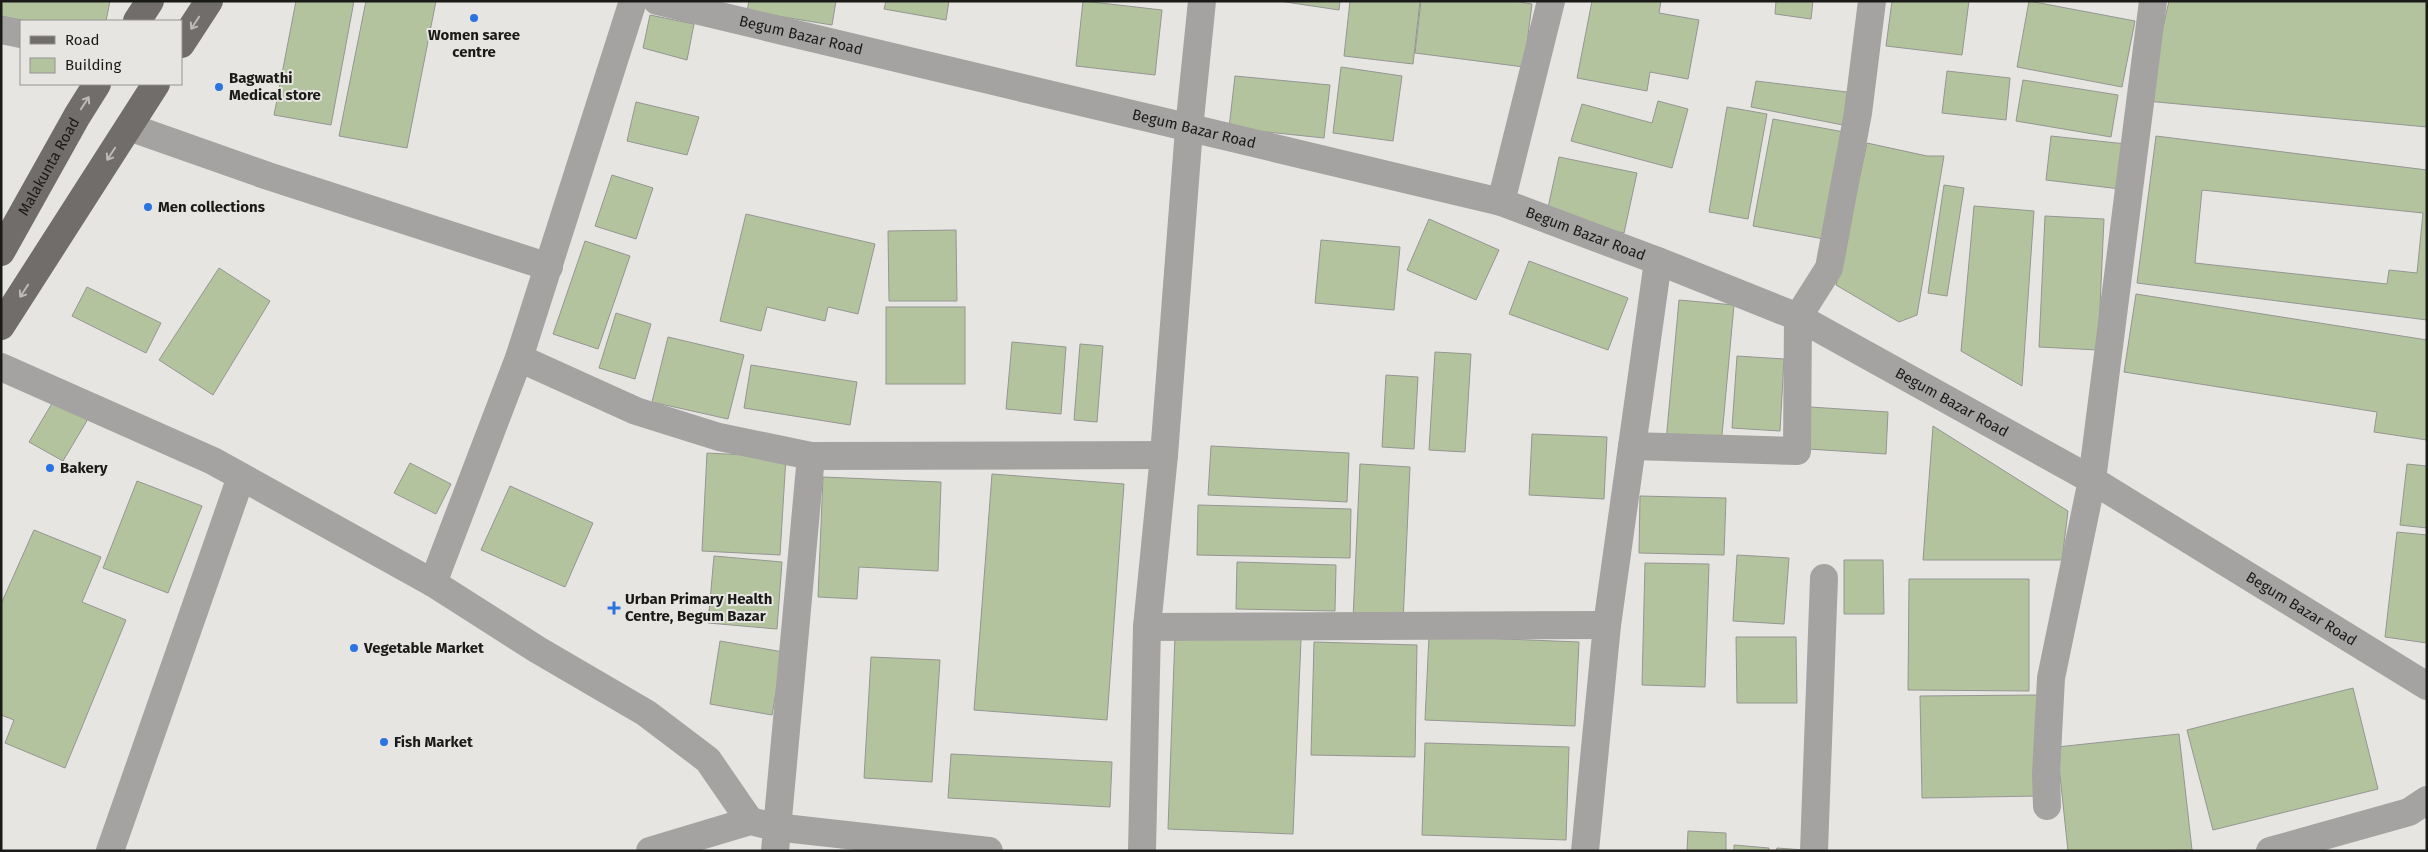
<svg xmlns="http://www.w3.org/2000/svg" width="2428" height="852" font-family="'Fira Sans',sans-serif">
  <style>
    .building { fill: #b3c39e; stroke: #949692; fill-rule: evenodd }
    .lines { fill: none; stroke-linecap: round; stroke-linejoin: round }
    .minor { stroke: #a5a3a2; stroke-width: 28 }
    .tertiary { stroke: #a5a3a2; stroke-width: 28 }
    .primary { stroke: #706d6a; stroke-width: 28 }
    .oneway { stroke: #bdbbb7 }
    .poi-dot { fill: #2b73e0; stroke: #e7e5e1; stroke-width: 2 }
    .labels { text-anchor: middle; stroke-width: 4; stroke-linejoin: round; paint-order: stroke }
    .poi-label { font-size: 15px; font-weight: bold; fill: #1a1a18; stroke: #e7e5e1; text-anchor: start }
    .street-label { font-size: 15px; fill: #1a1a18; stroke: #e7e5e1 }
  </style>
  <rect width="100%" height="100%" fill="#e7e5e1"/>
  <g class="building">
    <polygon points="1,1 110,1 106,21 26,21 1,16"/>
    <polygon points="296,1 354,1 331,125 274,115"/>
    <polygon points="366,1 436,1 407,148 339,136"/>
    <polygon points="749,1 836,1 832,25 747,11"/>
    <polygon points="886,1 949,1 946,20 884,9"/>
    <polygon points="1083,1 1162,10 1155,75 1076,66"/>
    <polygon points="1279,1 1340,1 1339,10"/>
    <polygon points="1350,1 1420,1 1413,64 1344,56"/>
    <polygon points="1421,1 1514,1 1532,4 1524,67 1415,53"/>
    <polygon points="1592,1 1661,1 1659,13 1699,20 1688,79 1650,72 1647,91 1577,78"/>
    <polygon points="1776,1 1813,1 1811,19 1775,14"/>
    <polygon points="1892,1 1969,1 1962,55 1886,46"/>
    <polygon points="2029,1 2135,21 2122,87 2017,67"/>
    <polygon points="2169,1 2427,1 2427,127 2146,101"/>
    <polygon points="650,15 694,24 687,60 643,48"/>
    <polygon points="1341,67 1402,76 1393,141 1333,133"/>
    <polygon points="1947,71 2010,78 2006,120 1942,113"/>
    <polygon points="1235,76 1330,85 1324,138 1229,128"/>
    <polygon points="2023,80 2118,95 2111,137 2016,121"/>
    <polygon points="1756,81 1847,92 1843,125 1751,107"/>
    <polygon points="1658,101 1688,109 1672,168 1571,141 1582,104 1652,123"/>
    <polygon points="636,102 699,117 687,155 627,141"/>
    <polygon points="1727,107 1767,114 1748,219 1709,212"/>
    <polygon points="1773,119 1844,132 1824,239 1753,226"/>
    <polygon points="2051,136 2126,144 2120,189 2046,180"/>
    <path d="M2156,136L2427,170V320L2137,283ZM2202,190L2423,213L2417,273L2389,270L2387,284L2195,263Z"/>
    <polygon points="1867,143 1927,156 1944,156 1917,315 1899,322 1836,285"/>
    <polygon points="1559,157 1637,173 1624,233 1546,217"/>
    <polygon points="612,175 653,188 636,239 595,226"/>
    <polygon points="1944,185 1964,188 1947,296 1928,293"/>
    <polygon points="1974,206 2034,211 2022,386 1961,351"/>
    <polygon points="746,214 875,244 858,314 828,307 825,321 767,307 761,331 720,321"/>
    <polygon points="2045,216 2104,219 2098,350 2039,347"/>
    <polygon points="1429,219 1499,250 1476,300 1407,270"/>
    <polygon points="956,230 957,301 889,301 888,231"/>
    <polygon points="1321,240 1400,247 1394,310 1315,303"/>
    <polygon points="585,241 630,256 598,349 553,334"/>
    <polygon points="1529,261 1628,298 1608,350 1509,314"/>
    <polygon points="219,268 270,301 213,395 159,360"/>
    <polygon points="87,287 161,323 146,353 72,316"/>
    <polygon points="2136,294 2427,340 2427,440 2374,432 2377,412 2124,372"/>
    <polygon points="1679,300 1734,305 1721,446 1666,441"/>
    <rect x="886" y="307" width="79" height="77"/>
    <polygon points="616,313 651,324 635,379 599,368"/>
    <polygon points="668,337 744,355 728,419 652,402"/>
    <polygon points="1012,342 1066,347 1061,414 1006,409"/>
    <polygon points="1080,344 1103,346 1097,422 1074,420"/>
    <polygon points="1435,352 1471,354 1465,452 1429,450"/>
    <polygon points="1737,356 1784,359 1780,431 1732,428"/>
    <polygon points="751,365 857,382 850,425 744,408"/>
    <polygon points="1386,375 1418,377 1414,449 1382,447"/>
    <polygon points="54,400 88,419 63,461 29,442"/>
    <polygon points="1810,407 1888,412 1886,454 1808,449"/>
    <polygon points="1933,426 2068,511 2062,560 1923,560"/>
    <polygon points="1532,434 1607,437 1604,499 1529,495"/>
    <polygon points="1211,446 1349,453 1347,502 1208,495"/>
    <polygon points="707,453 786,457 780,555 702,551"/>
    <polygon points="410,463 451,484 436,514 394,493"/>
    <polygon points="1360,464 1410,467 1403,622 1353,619"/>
    <polygon points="2407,464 2427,466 2427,528 2400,525"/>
    <polygon points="992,474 1124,484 1107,720 974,710"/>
    <polygon points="823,477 941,482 938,571 859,567 857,599 818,597"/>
    <polygon points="137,481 202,506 168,593 103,568"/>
    <polygon points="510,486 593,523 565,587 481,550"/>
    <polygon points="1640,496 1726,498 1724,555 1639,553"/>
    <polygon points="1198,505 1351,509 1350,558 1197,555"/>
    <polygon points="34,530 101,557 82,602 126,620 65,768 5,743 14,720 1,715 1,604"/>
    <polygon points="2397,532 2427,535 2427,643 2385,637"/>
    <polygon points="1737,555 1789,558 1784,624 1733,621"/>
    <polygon points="714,556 782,562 777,629 708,623"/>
    <polygon points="1844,560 1883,560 1884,614 1844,614"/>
    <polygon points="1237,562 1336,565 1335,611 1236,609"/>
    <polygon points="1645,563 1709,564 1705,687 1642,685"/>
    <polygon points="1909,579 2029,579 2029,691 1908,690"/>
    <polygon points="1175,634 1301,639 1293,834 1168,829"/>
    <polygon points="1429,636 1579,642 1575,726 1425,720"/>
    <polygon points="1736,637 1796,637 1797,703 1737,703"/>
    <polygon points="720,641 783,652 772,715 710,704"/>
    <polygon points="1314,642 1417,645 1415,757 1311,755"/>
    <polygon points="871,657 940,660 932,782 864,778"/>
    <polygon points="2353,688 2378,789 2213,830 2187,730"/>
    <polygon points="2037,695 2039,796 1922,798 1920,696"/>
    <polygon points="2179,734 2192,850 2068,851 2057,747"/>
    <polygon points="1425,743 1569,747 1566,840 1422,835"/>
    <polygon points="951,754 1112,762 1110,807 948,798"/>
    <polygon points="1688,831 1726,833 1726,851 1687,851"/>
    <polygon points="1734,845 1769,848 1769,851 1734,851"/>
    <polygon points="1777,848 1804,850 1804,851 1776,851"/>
  </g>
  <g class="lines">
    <g class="minor">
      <path id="s1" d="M657,1L1501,202L1658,261L1798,317L2092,480L2427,686"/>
      <polyline points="1,30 21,34"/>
      <polyline points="129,127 268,176 549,267"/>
      <polyline points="1501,202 1551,1"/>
      <polyline points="519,358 636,411 719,437 811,456 1164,455"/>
      <polyline points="1,367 213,461 433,583 538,650 646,713 708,760 750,821"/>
      <polyline points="1632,446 1797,451 1798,317 1829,268 1858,113 1872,1"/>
      <polyline points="433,583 519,358 633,1"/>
      <polyline points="1147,627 1607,625"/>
      <polyline points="2047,806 2046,774 2051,678 2092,480 2153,1"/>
      <polyline points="110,851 241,477"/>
      <polyline points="650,851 750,821 775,827 989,851"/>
      <polyline points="775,851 811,456"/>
      <polyline points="1142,851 1147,627 1164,455 1189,129 1202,1"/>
      <polyline points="1585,851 1607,625 1658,261"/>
      <polyline points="1814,851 1824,578"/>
    </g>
    <polyline class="tertiary" points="2270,851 2409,812 2427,800"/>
    <g class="primary">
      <polyline points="137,21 150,1"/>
      <polyline points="181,44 209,1"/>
      <path id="s2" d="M1,252L77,116L97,84"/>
      <polyline points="1,326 156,84"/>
    </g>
  </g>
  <defs><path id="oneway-shaft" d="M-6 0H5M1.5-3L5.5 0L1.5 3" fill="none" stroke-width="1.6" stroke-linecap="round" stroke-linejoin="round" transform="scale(1.25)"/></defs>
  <g class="oneway">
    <use href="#oneway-shaft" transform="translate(195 23) rotate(123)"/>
    <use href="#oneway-shaft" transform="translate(85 103) rotate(-57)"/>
    <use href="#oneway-shaft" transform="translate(111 154) rotate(123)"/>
    <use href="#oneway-shaft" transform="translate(24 291) rotate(123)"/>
  </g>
  <g class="poi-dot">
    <circle cx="474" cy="18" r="5"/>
    <circle cx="219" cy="87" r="5"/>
    <circle cx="148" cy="207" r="5"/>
    <circle cx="50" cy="468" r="5"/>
    <path d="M611.5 600.5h5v5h5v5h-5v5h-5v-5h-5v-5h5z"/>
    <circle cx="354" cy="648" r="5"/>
    <circle cx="384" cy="742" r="5"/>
  </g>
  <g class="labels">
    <g class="poi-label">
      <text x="474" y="40" text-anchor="middle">Women saree<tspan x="474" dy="17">centre</tspan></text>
      <text x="229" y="83">Bagwathi<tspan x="229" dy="17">Medical store</tspan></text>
      <text x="158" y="212">Men collections</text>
      <text x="60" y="473">Bakery</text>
      <text x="625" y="604">Urban Primary Health<tspan x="625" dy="17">Centre, Begum Bazar</tspan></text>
      <text x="364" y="653">Vegetable Market</text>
      <text x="394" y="747">Fish Market</text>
    </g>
    <g class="street-label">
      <text dy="5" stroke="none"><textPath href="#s1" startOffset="148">Begum Bazar Road</textPath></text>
      <text dy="5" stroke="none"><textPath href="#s1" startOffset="552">Begum Bazar Road</textPath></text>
      <text dy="5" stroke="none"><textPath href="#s2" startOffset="98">Malakunta Road</textPath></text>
      <text dy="5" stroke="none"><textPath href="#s1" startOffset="958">Begum Bazar Road</textPath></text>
      <text dy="5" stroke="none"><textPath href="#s1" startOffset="1362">Begum Bazar Road</textPath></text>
      <text dy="5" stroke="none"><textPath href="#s1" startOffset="1768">Begum Bazar Road</textPath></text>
    </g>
  </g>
  <rect width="2428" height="852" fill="none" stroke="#1a1a18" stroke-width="5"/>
  <rect x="20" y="20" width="162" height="65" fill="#e7e5e1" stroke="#959491"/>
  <rect x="30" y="36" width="25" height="8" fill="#706d6a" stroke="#959491"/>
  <text x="65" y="45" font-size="15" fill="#1a1a18">Road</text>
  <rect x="30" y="58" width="25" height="15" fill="#b3c39e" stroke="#959491"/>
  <text x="65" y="70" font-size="15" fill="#1a1a18">Building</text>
</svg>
